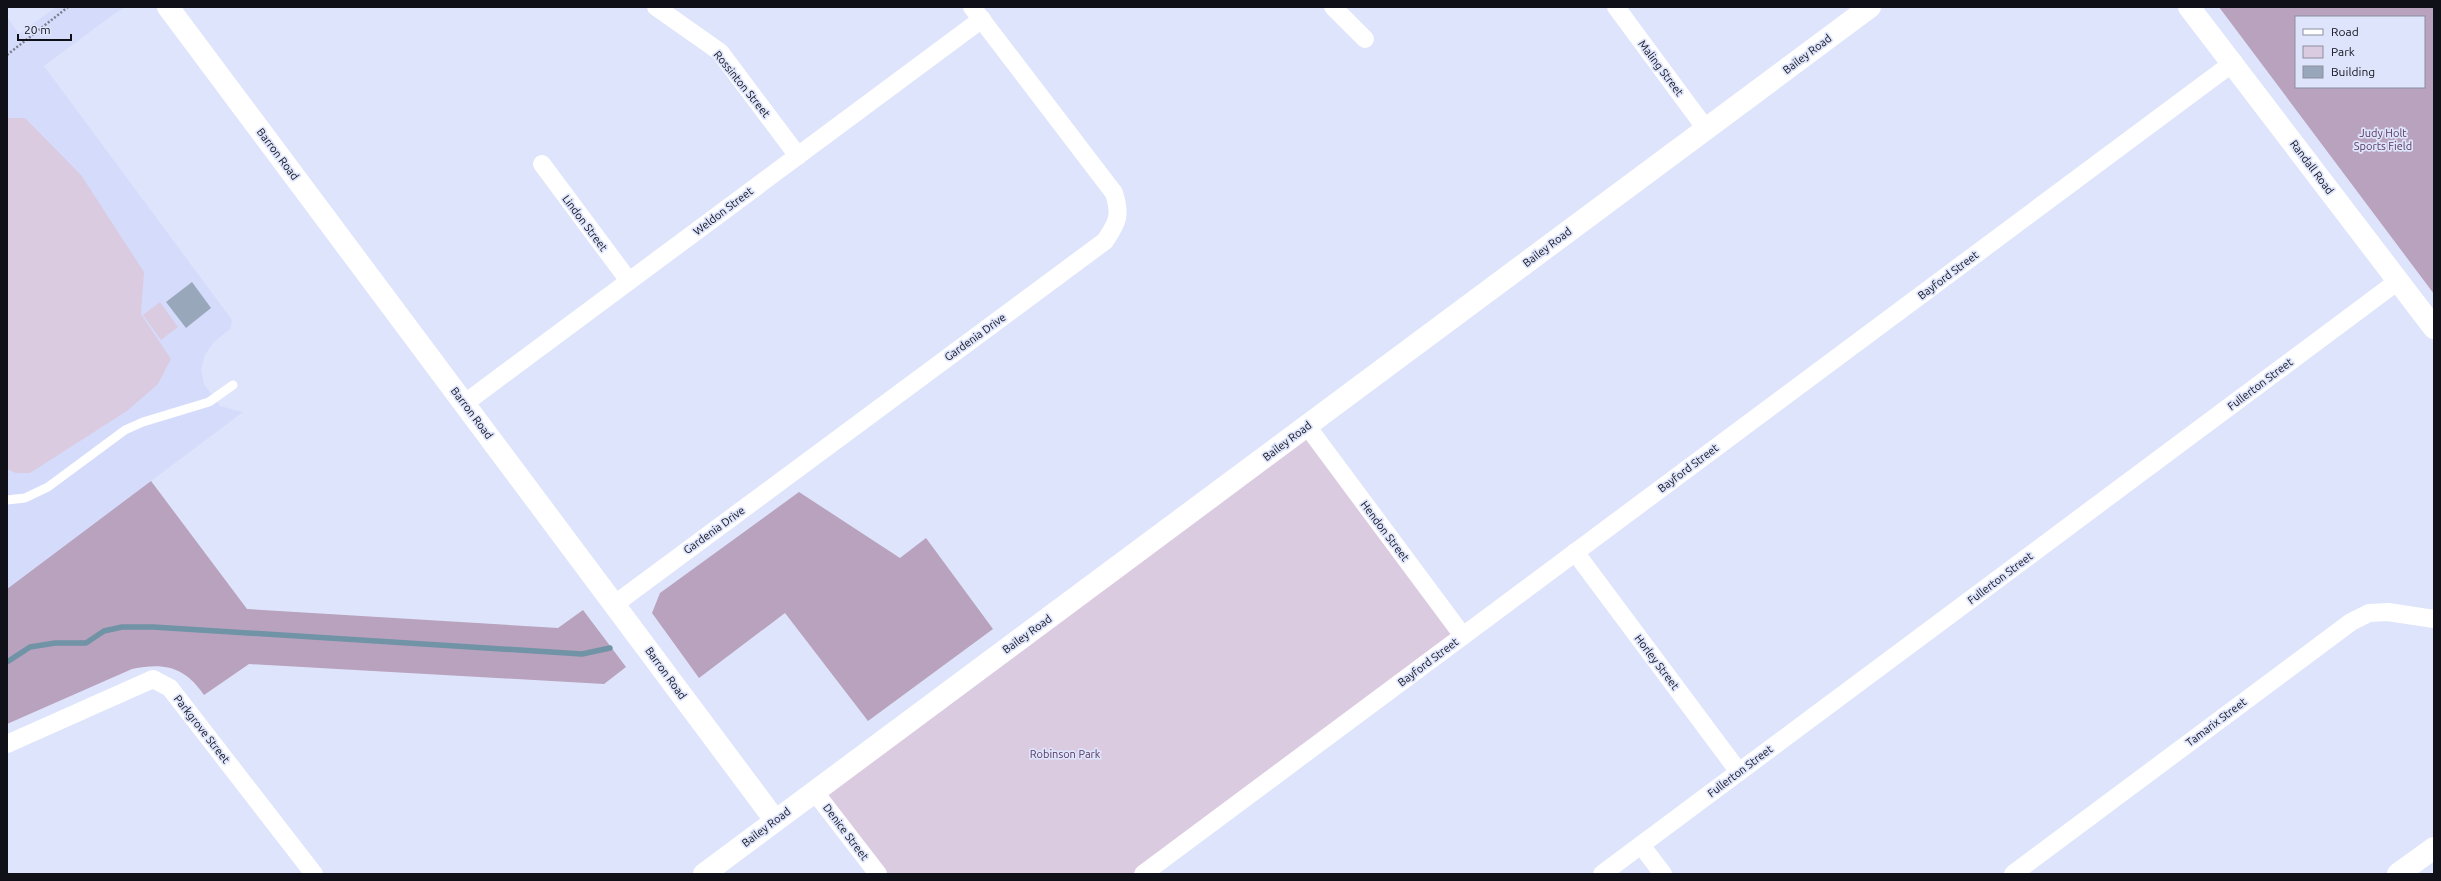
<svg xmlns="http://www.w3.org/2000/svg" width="2441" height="881" font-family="Ubuntu,sans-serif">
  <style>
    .built { fill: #d5dcfb }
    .green { fill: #dbcbe0 }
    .forest { fill: #b8a2be; fill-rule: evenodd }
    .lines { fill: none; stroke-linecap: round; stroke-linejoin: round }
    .stream { stroke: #7093a5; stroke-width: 5.5 }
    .building { fill: #98a8ba }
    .path { stroke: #7c7f8f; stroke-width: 2.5; stroke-dasharray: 2 2; stroke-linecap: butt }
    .lane { stroke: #fff; stroke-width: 9 }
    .street { stroke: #fff; stroke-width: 18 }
    .secondary { stroke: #fff; stroke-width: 22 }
    .labels { text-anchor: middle; stroke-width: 3.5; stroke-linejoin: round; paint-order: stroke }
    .street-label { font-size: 11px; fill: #0f1018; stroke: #dee4fb }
    .park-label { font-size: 11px; fill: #56365f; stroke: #dee4fb }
  </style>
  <rect width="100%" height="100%" fill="#dee4fb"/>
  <polygon class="built" points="56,7 127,7 118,11 44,66 232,320 231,328 213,343 205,355 201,369 204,384 220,406 243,412 7,589 7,17 19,34"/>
  <g class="green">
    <polygon points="7,118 25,118 81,175 144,272 141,314 171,359 158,384 127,411 30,473 16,473 7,469"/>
    <polygon points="160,302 178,327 161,340 143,315"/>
    <polygon points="1307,426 1463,636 1143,874 878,874 814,791"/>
  </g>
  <g class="forest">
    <path d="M2219,7H2434V294ZM2296,17H2424V87H2296Z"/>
    <path d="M151,481L247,609L558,628L583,610L626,667L604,684L249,664L204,695C185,667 165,662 132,669L7,724V589Z"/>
    <polygon points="799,492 900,558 926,538 993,629 868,721 785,613 699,678 652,613 660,593"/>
  </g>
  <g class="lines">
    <polyline class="stream" points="7,662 30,647 55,643 86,643 104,631 122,627 153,627 582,654 610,648"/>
  </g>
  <polygon class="building" points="192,282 211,308 186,328 166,302"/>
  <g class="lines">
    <polyline class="path" points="7,55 68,7"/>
    <polyline class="lane" points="7,500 25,498 48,487 125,430 143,422 209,402 233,385"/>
    <g class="street">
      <polyline points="656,7 720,52 798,156"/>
      <polyline points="1333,7 1365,39"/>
      <polyline points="1616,7 1706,129"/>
      <polyline points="542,164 629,281"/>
      <polyline points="465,403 982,19"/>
      <polyline points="1307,426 1463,636"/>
      <polyline points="1575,552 1739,772"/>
      <path d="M615,604L1105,241C1118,222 1121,215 1114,193L972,7"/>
      <polyline points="7,744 153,679 170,688 314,874"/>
      <polyline points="814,791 878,874"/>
      <polyline points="1641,845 1663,874"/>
      <polyline points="1143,874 2234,62"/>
      <polyline points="1602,874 2398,281"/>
      <polyline points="2013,874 2351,622 2369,613 2388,612 2434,619"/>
    </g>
    <g class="secondary">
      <polyline points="168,7 775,820"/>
      <polyline points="2189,7 2434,328"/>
      <polyline points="704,874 1870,7"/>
      <polyline points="2398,874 2434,848"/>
    </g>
  </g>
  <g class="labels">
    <g class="street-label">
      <text transform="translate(1807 54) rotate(-37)" y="4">Bailey Road</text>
      <text transform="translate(1661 68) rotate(53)" y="4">Maling Street</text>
      <text transform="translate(742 84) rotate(51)" y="4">Rossinton Street</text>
      <text transform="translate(278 154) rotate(53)" y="4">Barron Road</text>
      <text transform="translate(2312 167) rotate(53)" y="4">Randall Road</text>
      <text transform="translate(723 211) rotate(-37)" y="4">Weldon Street</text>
      <text transform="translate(585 223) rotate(53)" y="4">Lindon Street</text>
      <text transform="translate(1547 247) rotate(-37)" y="4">Bailey Road</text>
      <text transform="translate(1948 275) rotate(-37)" y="4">Bayford Street</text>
      <text transform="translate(975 337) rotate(-36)" y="4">Gardenia Drive</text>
      <text transform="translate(2260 384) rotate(-37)" y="4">Fullerton Street</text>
      <text transform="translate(472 413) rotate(53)" y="4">Barron Road</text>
      <text transform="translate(1287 441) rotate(-37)" y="4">Bailey Road</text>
      <text transform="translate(1688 468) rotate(-37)" y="4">Bayford Street</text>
      <text transform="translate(714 530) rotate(-36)" y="4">Gardenia Drive</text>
      <text transform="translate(1385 531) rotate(53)" y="4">Hendon Street</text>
      <text transform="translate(2000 578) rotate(-37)" y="4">Fullerton Street</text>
      <text transform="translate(1027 634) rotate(-36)" y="4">Bailey Road</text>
      <text transform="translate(1428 662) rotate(-37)" y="4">Bayford Street</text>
      <text transform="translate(1657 662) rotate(53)" y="4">Horley Street</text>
      <text transform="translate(666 673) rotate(54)" y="4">Barron Road</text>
      <text transform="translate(2216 722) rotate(-37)" y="4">Tamarix Street</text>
      <text transform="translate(202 729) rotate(52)" y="4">Parkgrove Street</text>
      <text transform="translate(1740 771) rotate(-37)" y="4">Fullerton Street</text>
      <text transform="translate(766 827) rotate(-37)" y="4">Bailey Road</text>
      <text transform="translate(846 832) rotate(53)" y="4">Denice Street</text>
    </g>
    <g class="park-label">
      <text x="2383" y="137">Judy Holt<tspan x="2383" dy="13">Sports Field</tspan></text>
      <text x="1065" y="758">Robinson Park</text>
    </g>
  </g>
  <rect width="2441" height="881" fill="none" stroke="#0f1018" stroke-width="16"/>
  <rect x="2295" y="16" width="130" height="72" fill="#dee4fb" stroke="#8b8fa0"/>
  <rect x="2303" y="29" width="20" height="6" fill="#ffffff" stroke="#8b8fa0"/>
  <text x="2331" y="36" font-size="12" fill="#0f1018">Road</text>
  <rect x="2303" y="46" width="20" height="12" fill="#dbcbe0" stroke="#8b8fa0"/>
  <text x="2331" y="56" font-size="12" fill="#0f1018">Park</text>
  <rect x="2303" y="66" width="20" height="12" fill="#98a8ba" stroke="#8b8fa0"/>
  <text x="2331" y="76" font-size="12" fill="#0f1018">Building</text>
  <path d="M18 34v6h53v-6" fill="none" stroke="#0f1018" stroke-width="2"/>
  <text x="24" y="34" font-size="12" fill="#0f1018" stroke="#dee4fb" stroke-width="3" paint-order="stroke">20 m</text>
</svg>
